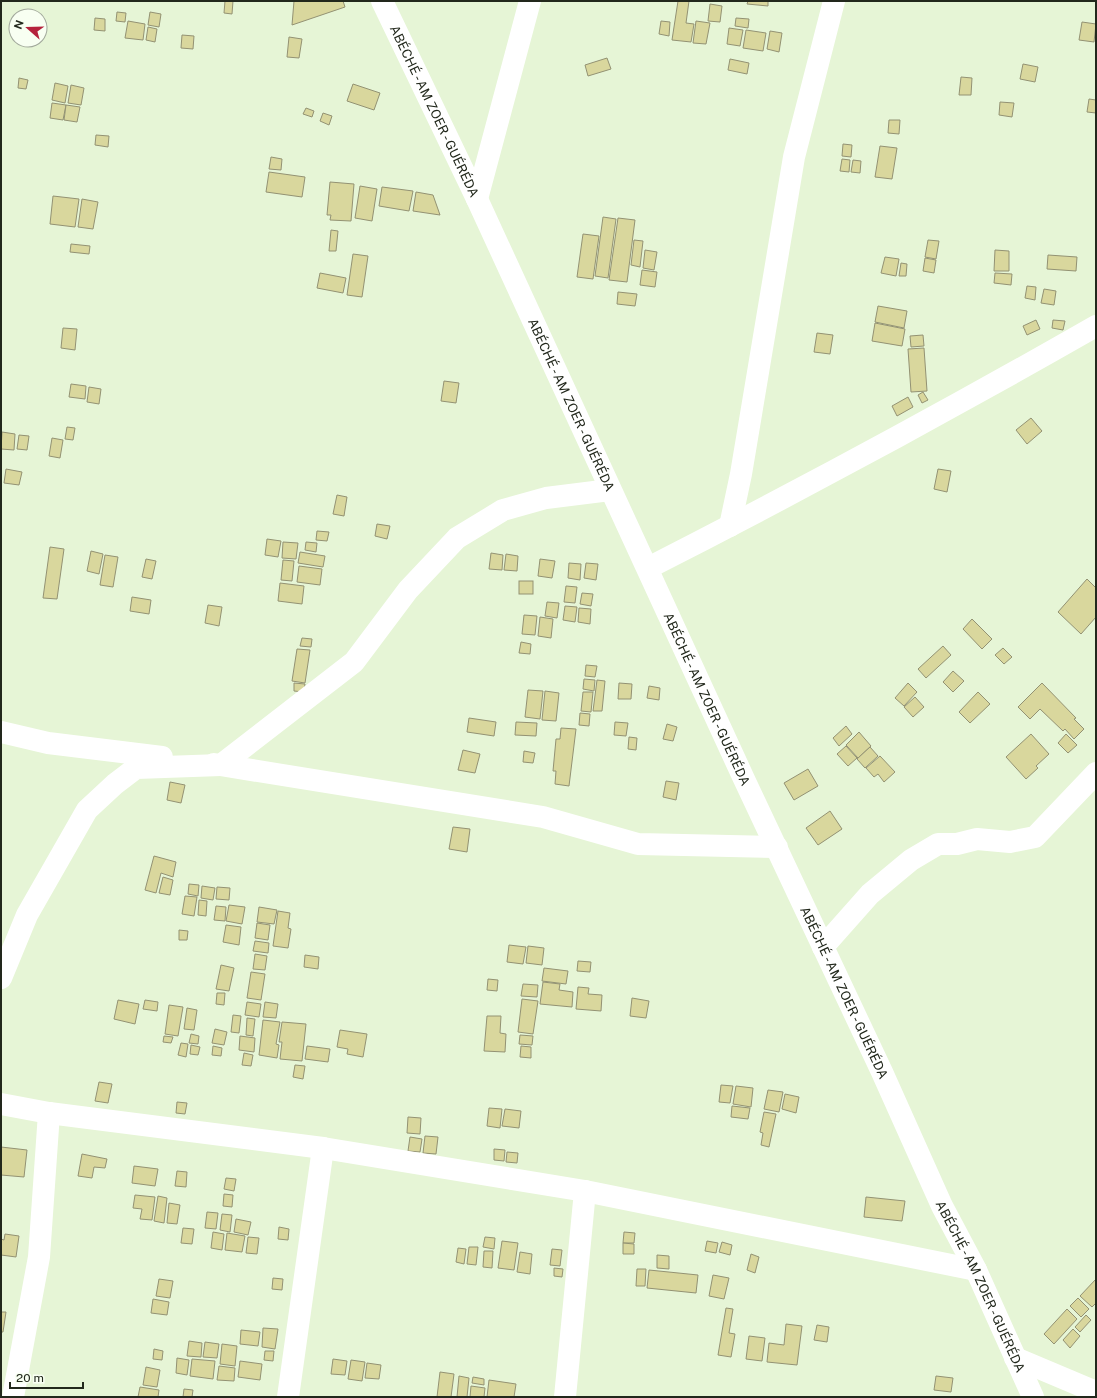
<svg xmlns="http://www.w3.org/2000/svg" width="1097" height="1398" font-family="'Public Sans',sans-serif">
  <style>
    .building { fill: #d9d79d; stroke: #939273 }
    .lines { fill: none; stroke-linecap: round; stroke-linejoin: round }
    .minor { stroke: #fff; stroke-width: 22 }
    .major { stroke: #fff; stroke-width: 22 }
    .labels { text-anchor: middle; stroke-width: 3; stroke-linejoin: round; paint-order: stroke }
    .street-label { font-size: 13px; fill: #22281c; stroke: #f8fff2 }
  </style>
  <rect width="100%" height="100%" fill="#e6f5d6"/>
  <g class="building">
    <polygon points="225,1 233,1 232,14 224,13"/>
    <polygon points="294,1 343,1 345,7 292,25"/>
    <polygon points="678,1 689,1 686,23 694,24 691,42 672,40"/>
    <polygon points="748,1 768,1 768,6 747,4"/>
    <polygon points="710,4 722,6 720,22 708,21"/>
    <polygon points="117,12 126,13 125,22 116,21"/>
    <polygon points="150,12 161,14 159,27 148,25"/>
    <polygon points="95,18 105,19 105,31 94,30"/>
    <polygon points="736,18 749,19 748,28 735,26"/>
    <polygon points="128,21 145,24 143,40 125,38"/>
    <polygon points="661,21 670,22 669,36 659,34"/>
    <polygon points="696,21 710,23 706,44 693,43"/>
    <polygon points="1082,22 1096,24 1094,42 1079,40"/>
    <polygon points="148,27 157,29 155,42 146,40"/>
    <polygon points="729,28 743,30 740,46 727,44"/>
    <polygon points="746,30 766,33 763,51 743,48"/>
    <polygon points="770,31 782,33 779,52 767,49"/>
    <polygon points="182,35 194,36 193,49 181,48"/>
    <polygon points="289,37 302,39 299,58 287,57"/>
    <polygon points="607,58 611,69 588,76 585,65"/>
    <polygon points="730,59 749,63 747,74 728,70"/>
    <polygon points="1023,64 1038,67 1035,82 1020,79"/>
    <polygon points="961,77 972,78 971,95 959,95"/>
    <polygon points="19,78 28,80 26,89 18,88"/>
    <polygon points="55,83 68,86 65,103 52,100"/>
    <polygon points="353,84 380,93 374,110 347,101"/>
    <polygon points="71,85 84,88 81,105 68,103"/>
    <polygon points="1089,99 1096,100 1096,113 1087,112"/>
    <polygon points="1000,102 1014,103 1012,117 999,115"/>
    <polygon points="52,103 66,105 63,120 50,118"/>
    <polygon points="66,105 80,107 77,122 64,120"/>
    <polygon points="306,108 314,111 312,117 303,114"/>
    <polygon points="323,113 332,116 329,125 320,121"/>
    <polygon points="889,120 900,120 899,134 888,133"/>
    <polygon points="96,135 109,136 108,147 95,145"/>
    <polygon points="843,144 852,145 851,157 842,156"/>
    <polygon points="880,146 897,148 892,179 875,177"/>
    <polygon points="271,157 282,159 281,170 269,169"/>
    <polygon points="842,159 850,160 849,172 840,171"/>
    <polygon points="853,160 861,161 860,173 851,172"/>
    <polygon points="269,172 305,177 302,197 266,192"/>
    <polygon points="330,182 354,184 351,221 330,220 331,215 327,215"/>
    <polygon points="360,186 377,189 372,221 355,218"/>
    <polygon points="382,187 413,191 409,211 379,206"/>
    <polygon points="416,192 433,195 440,215 413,211"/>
    <polygon points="53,196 79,199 75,227 50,224"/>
    <polygon points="82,199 98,202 93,229 78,227"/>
    <polygon points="603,217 616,219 608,278 595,276"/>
    <polygon points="618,218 635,220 627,282 609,280"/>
    <polygon points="331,230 338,231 336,251 329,251"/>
    <polygon points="583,234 599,236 593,279 577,277"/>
    <polygon points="634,240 643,241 640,267 631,265"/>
    <polygon points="928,240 939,241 936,259 925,257"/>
    <polygon points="71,244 90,246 89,254 70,252"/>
    <polygon points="645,250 657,252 654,270 643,268"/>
    <polygon points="995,250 1009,251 1009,271 994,271"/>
    <polygon points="353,254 368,256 362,297 347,295"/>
    <polygon points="1048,255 1077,257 1076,271 1047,269"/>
    <polygon points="885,257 899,259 896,276 881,273"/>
    <polygon points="925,258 936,260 934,273 923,271"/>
    <polygon points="901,263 907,264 906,276 899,276"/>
    <polygon points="642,270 657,272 655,287 640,285"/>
    <polygon points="320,273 346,278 343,293 317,288"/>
    <polygon points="995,273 1012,274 1011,285 994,283"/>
    <polygon points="1027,286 1036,287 1035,300 1025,298"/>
    <polygon points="1044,289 1056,291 1054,305 1041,303"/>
    <polygon points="618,292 637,294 635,306 617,304"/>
    <polygon points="878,306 907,311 904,328 875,322"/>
    <polygon points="1036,320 1040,329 1027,335 1023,326"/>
    <polygon points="1053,320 1065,321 1063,330 1052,328"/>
    <polygon points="875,323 905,329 902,346 872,341"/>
    <polygon points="63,328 77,329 75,350 61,348"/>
    <polygon points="817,333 833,335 830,354 814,352"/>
    <polygon points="923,335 924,346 911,347 910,336"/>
    <polygon points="924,348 927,391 911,392 908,349"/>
    <polygon points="444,381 459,383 456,403 441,401"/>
    <polygon points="71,384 86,386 85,399 69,397"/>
    <polygon points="89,387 101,389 99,404 87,402"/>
    <polygon points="923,392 928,400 922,403 918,395"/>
    <polygon points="908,397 913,407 897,416 892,406"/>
    <polygon points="1031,418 1042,431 1027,444 1016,430"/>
    <polygon points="67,427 75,428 73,440 65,439"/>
    <polygon points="2,432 15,434 14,450 1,449"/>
    <polygon points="19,435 29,436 27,450 17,449"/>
    <polygon points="52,438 63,440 60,458 49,456"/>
    <polygon points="6,469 22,472 19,485 4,483"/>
    <polygon points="938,469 951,471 947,492 934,489"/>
    <polygon points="337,495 347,497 344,516 333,514"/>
    <polygon points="377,524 390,526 387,539 375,536"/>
    <polygon points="317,531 329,532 327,541 316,540"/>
    <polygon points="267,539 281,541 278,557 265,555"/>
    <polygon points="283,542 298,543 296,559 282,558"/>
    <polygon points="306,542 317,543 316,552 305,550"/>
    <polygon points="50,547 64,549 57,599 43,598"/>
    <polygon points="91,551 103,554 99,574 87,571"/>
    <polygon points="300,552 325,556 323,567 298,563"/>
    <polygon points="491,553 503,555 502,570 489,569"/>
    <polygon points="506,554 518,556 517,571 504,570"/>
    <polygon points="105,555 118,557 113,587 100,585"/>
    <polygon points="146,559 156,561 152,579 142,577"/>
    <polygon points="540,559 555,561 552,578 538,576"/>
    <polygon points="283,560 294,561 292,581 281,580"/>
    <polygon points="569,563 581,564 580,580 568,578"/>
    <polygon points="586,563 598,564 596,580 584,578"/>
    <polygon points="299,566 322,569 320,585 297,582"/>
    <polygon points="1087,579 1096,588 1096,617 1081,634 1058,612"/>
    <rect x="519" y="581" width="14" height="13"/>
    <polygon points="280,583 304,586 302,604 278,601"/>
    <polygon points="566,586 577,587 575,603 564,602"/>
    <polygon points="582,593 593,594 591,606 580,604"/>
    <polygon points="132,597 151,600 149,614 130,611"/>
    <polygon points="547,602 559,603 557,618 545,616"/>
    <polygon points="208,605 222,607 219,626 205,623"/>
    <polygon points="565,606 577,607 575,622 563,620"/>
    <polygon points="579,608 591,609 590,624 578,622"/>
    <polygon points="524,615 537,616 535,635 522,634"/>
    <polygon points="540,617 553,619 551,638 538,636"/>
    <polygon points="972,619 992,639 982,649 963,629"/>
    <polygon points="302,638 312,639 311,647 300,646"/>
    <polygon points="521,642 531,644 530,654 519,653"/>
    <polygon points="943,646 951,655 926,678 918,669"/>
    <polygon points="1003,648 1012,657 1004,664 995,655"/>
    <polygon points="297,649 310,650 305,683 292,681"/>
    <polygon points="586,665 597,666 595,677 585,676"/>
    <polygon points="953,671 964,681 953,692 943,682"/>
    <polygon points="584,679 595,680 594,691 583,689"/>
    <polygon points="597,680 605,681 602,711 593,711"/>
    <polygon points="294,683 305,684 304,692 294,691"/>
    <polygon points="619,683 632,684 631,699 618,699"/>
    <polygon points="908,683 917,692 904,706 895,698"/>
    <polygon points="1042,683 1076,718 1074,719 1084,729 1074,739 1065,729 1063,731 1040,709 1030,719 1018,707"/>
    <polygon points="649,686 660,688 659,700 647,698"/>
    <polygon points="528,690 543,691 540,719 525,717"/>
    <polygon points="545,691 559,693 556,721 542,720"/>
    <polygon points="583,692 593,692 591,712 581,711"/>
    <polygon points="978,692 990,704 970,723 959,712"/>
    <polygon points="915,697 924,707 913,717 904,707"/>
    <polygon points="580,713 590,714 589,726 579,725"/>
    <polygon points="469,718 496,722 494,736 467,732"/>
    <polygon points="516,722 537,723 536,736 515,735"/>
    <polygon points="615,722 628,723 626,736 614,735"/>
    <polygon points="667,724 677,727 673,741 663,739"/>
    <polygon points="846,726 852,734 839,746 833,738"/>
    <polygon points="561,728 576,729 569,786 555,784 556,771 553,771 556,739 560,739"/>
    <polygon points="859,732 871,746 858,758 846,745"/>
    <polygon points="1031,734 1049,754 1036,766 1038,768 1026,779 1006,757"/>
    <polygon points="1066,734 1077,745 1068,753 1058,743"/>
    <polygon points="629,737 637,738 636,750 628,749"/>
    <polygon points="846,746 857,758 848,766 837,754"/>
    <polygon points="870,747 878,756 865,768 857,759"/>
    <polygon points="463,750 480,754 475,773 458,770"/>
    <polygon points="524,751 535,753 533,763 523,762"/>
    <polygon points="880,756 895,772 884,782 878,774 874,777 866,768"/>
    <polygon points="808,769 818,786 794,800 784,783"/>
    <polygon points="666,781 679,783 676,800 663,797"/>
    <polygon points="170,782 185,785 181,803 167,800"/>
    <polygon points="830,811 842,829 818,845 806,828"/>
    <polygon points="453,827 470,829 467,852 449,849"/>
    <polygon points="154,856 176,862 173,877 161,873 156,893 145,890"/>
    <polygon points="163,877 173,880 170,895 159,893"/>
    <polygon points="189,884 199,885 198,896 188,894"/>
    <polygon points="202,886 215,888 213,900 201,898"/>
    <polygon points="217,887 230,888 229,900 216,899"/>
    <polygon points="185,896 197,897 194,916 182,914"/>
    <polygon points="199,900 207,901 206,916 198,915"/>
    <polygon points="229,905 245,907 242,924 226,921"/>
    <polygon points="216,906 226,907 225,921 214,920"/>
    <polygon points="259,907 277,910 274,924 257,922"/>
    <polygon points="278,911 290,913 288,928 291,929 288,948 273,946"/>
    <polygon points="257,923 270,925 268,940 255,938"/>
    <polygon points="226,925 241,927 239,945 223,942"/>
    <polygon points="179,930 188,931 187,940 179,940"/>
    <polygon points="255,941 269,943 268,953 253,951"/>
    <polygon points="509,945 526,947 523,964 507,962"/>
    <polygon points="528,946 544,948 542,965 526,963"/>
    <polygon points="255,954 267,956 265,970 253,969"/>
    <polygon points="305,955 319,957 318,969 304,967"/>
    <polygon points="578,961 591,962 590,972 577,971"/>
    <polygon points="221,965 234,968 229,991 216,989"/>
    <polygon points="544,968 568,971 566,984 542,981"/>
    <polygon points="251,972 265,974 261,1000 247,998"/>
    <polygon points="488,979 498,980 497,991 487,990"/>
    <polygon points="543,982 560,984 559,990 573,992 572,1007 540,1004"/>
    <polygon points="523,984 538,985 537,997 521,996"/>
    <polygon points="578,987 589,988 588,994 602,995 601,1011 576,1009"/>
    <polygon points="217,993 225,993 224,1005 216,1004"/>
    <polygon points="632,998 649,1001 646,1018 630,1016"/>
    <polygon points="522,999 538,1001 533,1034 518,1032"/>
    <polygon points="118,1000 139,1004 135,1024 114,1019"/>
    <polygon points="145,1000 158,1002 157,1011 143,1009"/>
    <polygon points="247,1002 261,1004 259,1017 245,1015"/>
    <polygon points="265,1002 278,1004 276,1018 263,1017"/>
    <polygon points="169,1005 183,1007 178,1036 165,1034"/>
    <polygon points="187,1008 197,1010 194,1030 184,1029"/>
    <polygon points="233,1015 241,1016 239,1033 231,1032"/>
    <polygon points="487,1016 501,1016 500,1033 506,1034 505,1052 484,1051"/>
    <polygon points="247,1018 255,1019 253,1036 246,1035"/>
    <polygon points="263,1020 280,1022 276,1044 279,1045 277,1058 259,1055"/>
    <polygon points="282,1022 306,1024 302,1061 280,1059 282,1042 279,1042"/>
    <polygon points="215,1029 227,1032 224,1045 212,1043"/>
    <polygon points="340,1030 367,1034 363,1057 347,1054 348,1049 337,1047"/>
    <polygon points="191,1034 199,1036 198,1044 189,1043"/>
    <polygon points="520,1035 533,1036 532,1045 519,1044"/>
    <polygon points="164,1036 173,1037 171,1043 163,1042"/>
    <polygon points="240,1036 255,1038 254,1052 239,1050"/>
    <polygon points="181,1043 188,1044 186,1057 178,1055"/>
    <polygon points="191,1045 200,1047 198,1055 190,1054"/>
    <polygon points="213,1046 222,1048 221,1056 212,1055"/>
    <polygon points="307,1046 330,1049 328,1062 305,1059"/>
    <polygon points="521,1046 531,1047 531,1058 520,1057"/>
    <polygon points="244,1053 253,1055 251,1066 242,1065"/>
    <polygon points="295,1065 305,1066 303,1079 293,1077"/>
    <polygon points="99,1082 112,1084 108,1103 95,1101"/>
    <polygon points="721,1085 733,1086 730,1103 719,1102"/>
    <polygon points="736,1086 753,1088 751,1107 733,1104"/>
    <polygon points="768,1090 783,1092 779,1112 764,1109"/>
    <polygon points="785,1094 799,1097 796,1113 782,1109"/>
    <polygon points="177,1102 187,1103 185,1114 176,1113"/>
    <polygon points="732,1106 750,1108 748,1119 731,1117"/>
    <polygon points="489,1108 502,1109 500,1128 487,1126"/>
    <polygon points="505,1109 521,1111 519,1128 502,1126"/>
    <polygon points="764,1112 776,1114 769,1147 761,1145 763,1133 760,1132"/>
    <polygon points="408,1117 421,1118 420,1134 407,1133"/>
    <polygon points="425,1136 438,1137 436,1154 423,1153"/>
    <polygon points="410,1137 422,1139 420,1152 408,1151"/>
    <polygon points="1,1147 27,1150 24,1177 1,1175"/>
    <polygon points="494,1149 505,1150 504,1161 494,1160"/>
    <polygon points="507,1152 518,1153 517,1163 506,1162"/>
    <polygon points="82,1154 107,1159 105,1168 94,1167 92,1178 78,1176"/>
    <polygon points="134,1166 158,1169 155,1186 132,1183"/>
    <polygon points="177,1171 187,1172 186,1187 175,1186"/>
    <polygon points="226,1178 236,1179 234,1191 224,1189"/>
    <polygon points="224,1194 233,1195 232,1207 223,1206"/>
    <polygon points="135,1195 155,1197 152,1220 140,1219 142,1209 133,1208"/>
    <polygon points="158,1196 167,1198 164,1223 154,1221"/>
    <polygon points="866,1197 905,1201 902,1221 864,1217"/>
    <polygon points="169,1203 180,1205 177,1224 167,1223"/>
    <polygon points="207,1212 218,1213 216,1229 205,1228"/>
    <polygon points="222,1214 232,1215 230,1232 220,1230"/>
    <polygon points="236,1219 251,1222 248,1235 234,1232"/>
    <polygon points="279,1227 289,1229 288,1240 278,1239"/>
    <polygon points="183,1228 194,1229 192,1244 181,1243"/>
    <polygon points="213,1232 224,1234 222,1250 211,1248"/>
    <polygon points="624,1232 635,1233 634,1243 623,1243"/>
    <polygon points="227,1233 245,1236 242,1252 225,1250"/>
    <polygon points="5,1234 19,1236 16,1257 1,1255 1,1239 4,1240"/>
    <polygon points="248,1237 259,1238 257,1254 246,1253"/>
    <polygon points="485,1237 495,1238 494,1249 483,1247"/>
    <polygon points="502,1241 518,1243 514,1270 498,1268"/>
    <polygon points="707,1241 718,1243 716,1253 705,1251"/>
    <polygon points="722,1242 732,1245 730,1255 719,1252"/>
    <polygon points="623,1243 634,1244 634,1254 623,1254"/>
    <polygon points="469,1247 478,1247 476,1265 467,1264"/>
    <polygon points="458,1248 466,1249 464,1264 456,1262"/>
    <polygon points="552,1249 562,1250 560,1266 550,1265"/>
    <polygon points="484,1251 493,1251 492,1268 483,1267"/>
    <polygon points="520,1252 532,1254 530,1274 517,1272"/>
    <polygon points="751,1254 759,1257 755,1273 747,1270"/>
    <polygon points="657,1255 669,1256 669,1269 657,1268"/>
    <polygon points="554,1268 563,1269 562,1277 554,1276"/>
    <polygon points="637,1269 646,1269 645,1286 636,1286"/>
    <polygon points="649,1270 698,1275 696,1293 647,1288"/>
    <polygon points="713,1275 729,1278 724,1299 709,1296"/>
    <polygon points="273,1278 283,1279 282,1290 272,1289"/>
    <polygon points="159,1279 173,1281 170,1298 156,1296"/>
    <polygon points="1096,1279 1096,1303 1092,1307 1080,1296"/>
    <polygon points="1078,1298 1089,1309 1081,1317 1070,1306"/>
    <polygon points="153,1299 169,1302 167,1315 151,1313"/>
    <polygon points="726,1308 733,1309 729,1333 735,1334 731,1357 718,1355"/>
    <polygon points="1067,1309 1077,1319 1054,1344 1044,1334"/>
    <polygon points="1,1312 6,1312 3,1332 1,1332"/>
    <polygon points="1086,1315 1091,1320 1080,1332 1075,1327"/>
    <polygon points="786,1324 802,1326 797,1365 767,1362 769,1343 784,1345"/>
    <polygon points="817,1325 829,1327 827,1342 814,1340"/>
    <polygon points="263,1328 278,1329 275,1349 262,1347"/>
    <polygon points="1073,1329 1080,1336 1070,1348 1063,1340"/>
    <polygon points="241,1330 260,1332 258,1346 240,1344"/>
    <polygon points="749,1336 765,1338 762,1361 746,1359"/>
    <polygon points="189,1341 202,1343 201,1357 187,1356"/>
    <polygon points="205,1342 219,1344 217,1358 203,1357"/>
    <polygon points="222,1344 237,1346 235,1366 220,1364"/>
    <polygon points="154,1349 163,1351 162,1360 153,1359"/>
    <polygon points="265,1351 274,1351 273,1361 264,1360"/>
    <polygon points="177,1358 189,1360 187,1375 176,1373"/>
    <polygon points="192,1359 215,1361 213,1379 190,1376"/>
    <polygon points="333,1359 347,1361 345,1375 331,1374"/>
    <polygon points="351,1360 365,1362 362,1381 348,1379"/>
    <polygon points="240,1361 262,1364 260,1380 238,1377"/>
    <polygon points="367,1363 381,1365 379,1379 365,1378"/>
    <polygon points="219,1366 235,1368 234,1381 217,1380"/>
    <polygon points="146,1367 160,1370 157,1387 143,1385"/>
    <polygon points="440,1372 454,1374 451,1397 437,1397"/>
    <polygon points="459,1376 469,1378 467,1397 457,1397"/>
    <polygon points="936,1376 953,1378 951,1392 934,1390"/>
    <polygon points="473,1377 484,1379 484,1385 472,1383"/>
    <polygon points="489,1380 516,1384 514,1397 487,1397"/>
    <polygon points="471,1386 485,1388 484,1397 470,1397"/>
    <polygon points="140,1387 159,1390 158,1397 138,1397"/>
    <polygon points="184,1389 193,1390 192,1397 183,1397"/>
  </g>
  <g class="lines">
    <g class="minor">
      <polyline points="477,199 530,1"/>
      <polyline points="730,526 741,474 794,157 834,1"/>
      <path d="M648,568C799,491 949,410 1096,326"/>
      <polyline points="1,732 48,743 162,757"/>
      <polyline points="214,764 543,817 638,844 777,847"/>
      <polyline points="823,947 870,894 911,860 938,844 957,844 977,839 1010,842 1035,837 1096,773"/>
      <polyline points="1,978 27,915 87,810 115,784 136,768 221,765 354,662 408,590 457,538 503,510 546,498 610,490"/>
      <polyline points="1,1104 49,1113 323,1148 585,1191 976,1270"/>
      <polyline points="1015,1358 1096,1392"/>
      <polyline points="13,1397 39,1257 49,1113"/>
      <polyline points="288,1397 323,1148"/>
      <polyline points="565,1397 585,1191"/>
    </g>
    <path class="major" id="s1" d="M382,1L477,199L744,779L882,1072L942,1206L976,1270L1033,1397"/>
  </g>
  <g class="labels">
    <g class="street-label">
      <text dy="5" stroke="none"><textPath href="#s1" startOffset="122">ABÉCHÉ - AM ZOER - GUÉRÉDA</textPath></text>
      <text dy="5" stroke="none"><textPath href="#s1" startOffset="446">ABÉCHÉ - AM ZOER - GUÉRÉDA</textPath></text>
      <text dy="5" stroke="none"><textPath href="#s1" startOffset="770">ABÉCHÉ - AM ZOER - GUÉRÉDA</textPath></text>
      <text dy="5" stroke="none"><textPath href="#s1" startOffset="1094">ABÉCHÉ - AM ZOER - GUÉRÉDA</textPath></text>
      <text dy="5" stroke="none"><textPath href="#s1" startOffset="1418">ABÉCHÉ - AM ZOER - GUÉRÉDA</textPath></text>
    </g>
  </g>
  <rect width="1097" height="1398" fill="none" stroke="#22281c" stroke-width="4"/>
  <g transform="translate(28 28) rotate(290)"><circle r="19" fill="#f8fff2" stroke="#a2a99c"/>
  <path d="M0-3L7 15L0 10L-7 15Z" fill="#b5223c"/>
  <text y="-6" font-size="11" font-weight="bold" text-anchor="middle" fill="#22281c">N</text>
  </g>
  <path d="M10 1382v6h73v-6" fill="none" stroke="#22281c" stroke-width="2"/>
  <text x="16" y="1382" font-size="12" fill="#22281c" stroke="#f8fff2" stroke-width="3" paint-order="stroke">20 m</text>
</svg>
